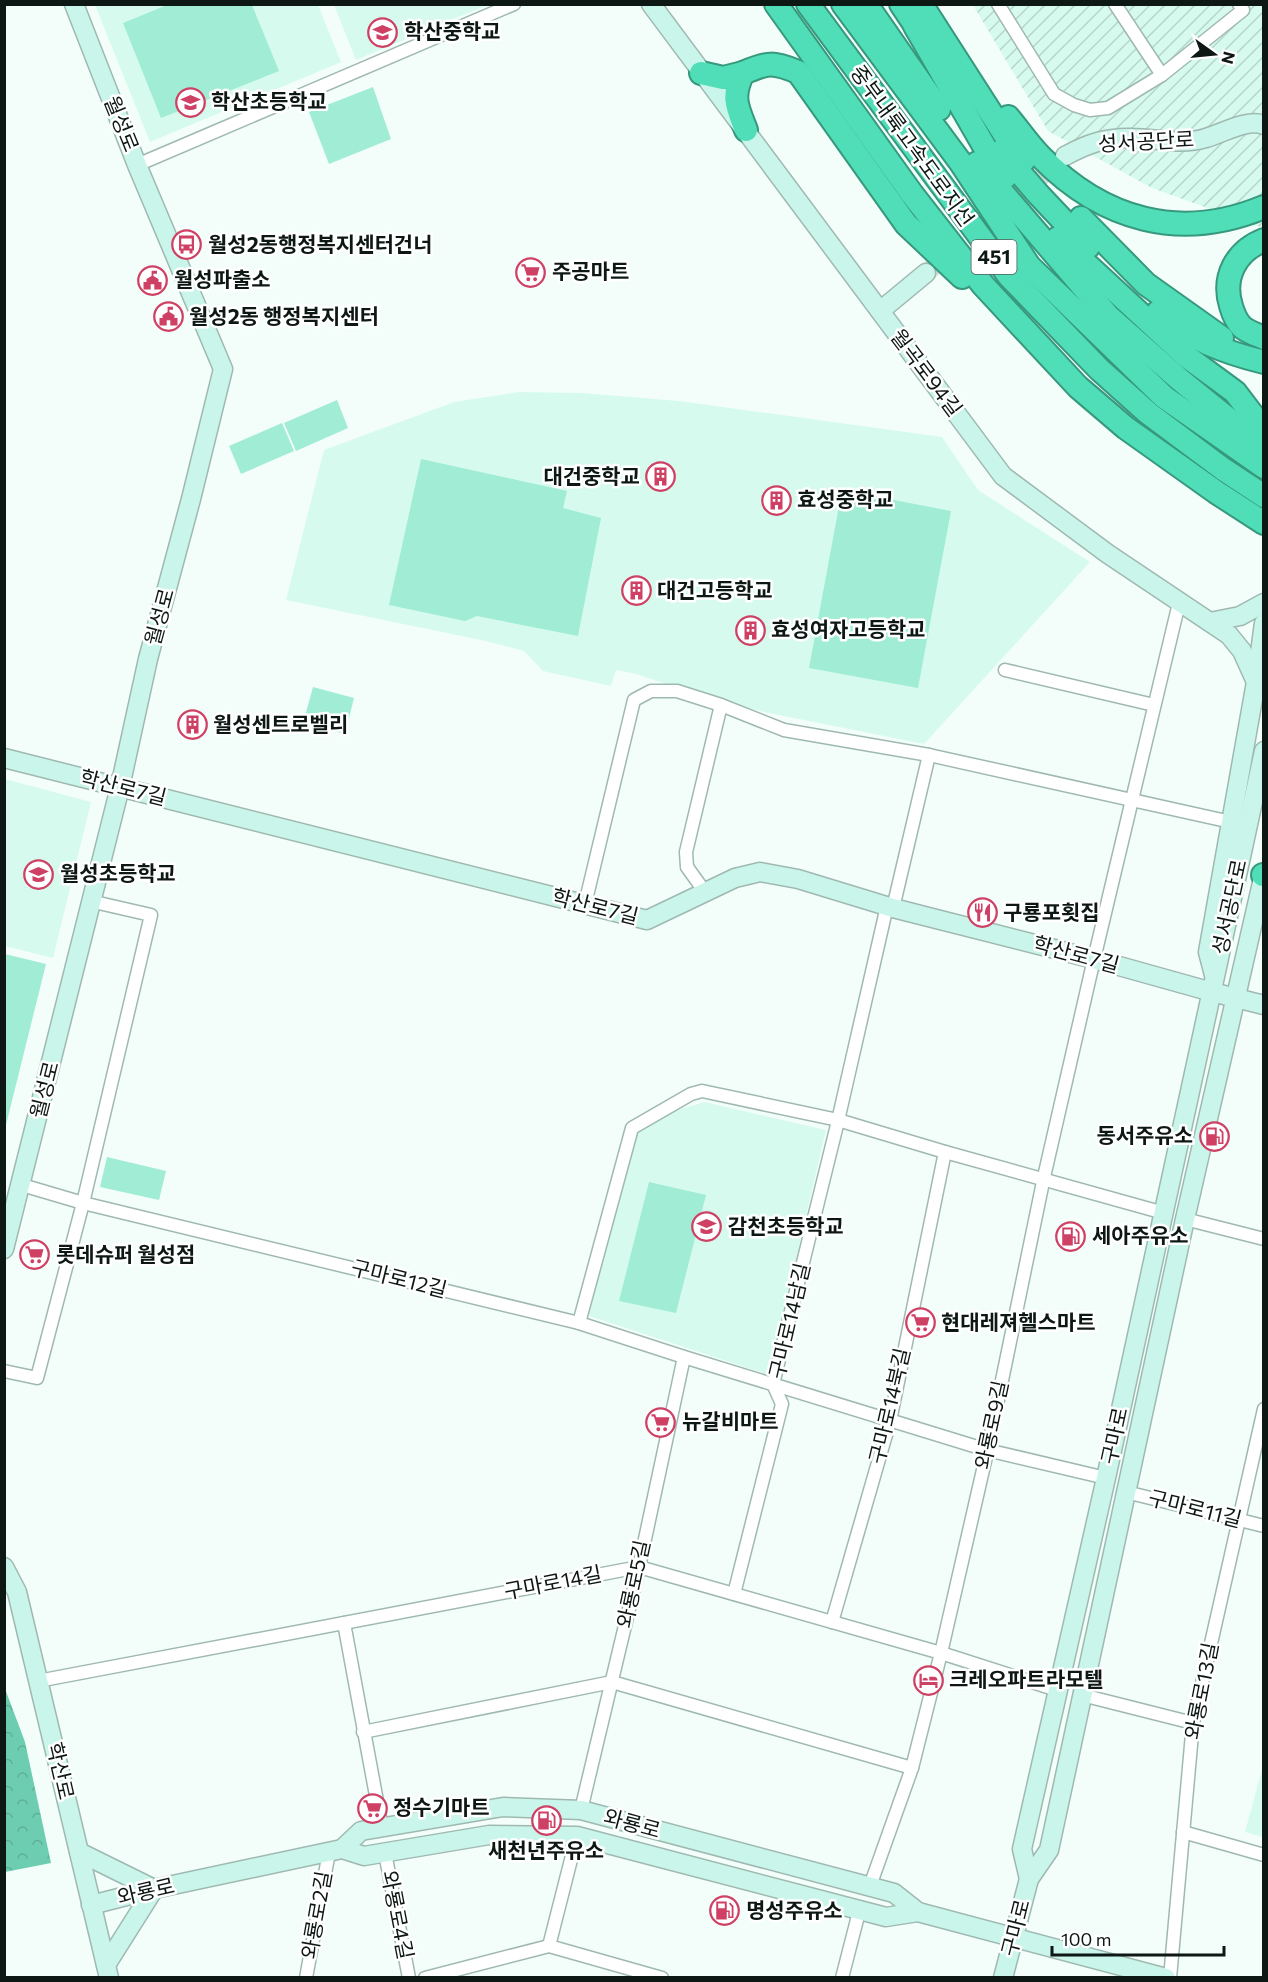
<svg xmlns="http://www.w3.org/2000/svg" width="1268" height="1982" font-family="Commissioner,'Noto Sans KR',sans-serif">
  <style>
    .built { fill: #d6fbee }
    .industrial { fill: url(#industrial-furrows) }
    .forest { fill: url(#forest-crowns) }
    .park { fill: #a1ecd4 }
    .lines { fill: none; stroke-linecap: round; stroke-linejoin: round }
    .secondary-tunnel { stroke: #d0dbd7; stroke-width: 18; stroke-dasharray: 18 9; stroke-linecap: butt }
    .street-casing { stroke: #9fb9b0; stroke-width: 15 }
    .secondary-casing { stroke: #9fb9b0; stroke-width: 21 }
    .highway-casing { stroke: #38987e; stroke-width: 26 }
    .street { stroke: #fff; stroke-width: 12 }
    .secondary { stroke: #caf5ea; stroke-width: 18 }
    .highway { stroke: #4fdeb8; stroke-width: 22 }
    .labels { text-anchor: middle; stroke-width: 5; stroke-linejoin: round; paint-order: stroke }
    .shield { fill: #fff; stroke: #565d5a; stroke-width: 1.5 }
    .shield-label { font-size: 20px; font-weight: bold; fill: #0d1713 }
    .poi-label { font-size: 21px; font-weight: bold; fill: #0d1713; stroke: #fff; text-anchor: start }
    .street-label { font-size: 21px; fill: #0d1713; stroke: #fff }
  </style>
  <defs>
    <pattern id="industrial-furrows" width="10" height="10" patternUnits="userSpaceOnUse" patternTransform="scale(1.5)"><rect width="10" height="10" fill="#d6fbee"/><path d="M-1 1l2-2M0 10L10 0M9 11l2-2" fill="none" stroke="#b6d6cb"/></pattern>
    <pattern id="forest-crowns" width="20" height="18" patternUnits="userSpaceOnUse" patternTransform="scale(1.5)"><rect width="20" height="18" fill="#6dcdb0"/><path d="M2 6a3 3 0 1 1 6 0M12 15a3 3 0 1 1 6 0" fill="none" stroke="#5daf96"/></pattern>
  </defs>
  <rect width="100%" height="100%" fill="#f3fefa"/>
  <g class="built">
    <polygon points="95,5 318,5 341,62 150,142"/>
    <polygon points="334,5 487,5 356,60"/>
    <polygon points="519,392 582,393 679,401 942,437 978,490 1090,562 924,744 764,712 706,697 636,674 616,670 611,686 543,671 524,651 486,641 286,600 324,450 454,402"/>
    <polygon points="5,779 91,802 53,958 5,946"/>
    <polygon points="705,1102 826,1130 769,1375 589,1316 631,1139 647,1124 666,1113"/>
    <polygon points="1263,1766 1263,1837 1245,1832"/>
  </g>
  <polygon class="industrial" points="973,5 1263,5 1263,228 1152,188 1048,131"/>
  <polygon class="forest" points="4,1686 25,1742 51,1863 5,1872"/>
  <g class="park">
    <polygon points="167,5 252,5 279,71 161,118 123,23"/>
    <polygon points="373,87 391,139 329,164 309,112"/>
    <polygon points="337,400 348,428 296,451 284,423"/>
    <polygon points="282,423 294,451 241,474 229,446"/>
    <polygon points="421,459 567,491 563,508 601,518 578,636 477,616 465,621 389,605"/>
    <polygon points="842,490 951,511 918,688 809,668"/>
    <polygon points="313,687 354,698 345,734 303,723"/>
    <polygon points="5,954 46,964 5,1129 4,954"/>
    <polygon points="107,1157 166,1171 159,1200 100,1187"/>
    <polygon points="649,1182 706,1195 676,1313 619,1301"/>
  </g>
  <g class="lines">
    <polyline class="secondary-tunnel" points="926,273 1061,160"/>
    <defs>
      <g id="street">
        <polyline points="998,4 1054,94 1074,105 1090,110 1108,108 1162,75 1243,10 1239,4"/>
        <polyline points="1115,4 1162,75"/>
        <polyline points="137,165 514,4"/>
        <polyline points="1005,670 1154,705"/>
        <polyline points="929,755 1231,822"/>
        <polyline points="705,892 687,867 686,852 721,705"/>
        <polyline points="585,904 634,700 651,691 677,691 721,705 784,730 929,755 893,908"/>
        <polyline points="22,1185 83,1203 579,1323 684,1357 987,1450 1106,1478"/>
        <polyline points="1185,1219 1264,1239"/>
        <polyline points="579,1323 632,1128 691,1094 702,1091 838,1120 945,1152 1164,1213"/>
        <polyline points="4,1371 37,1378 83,1203 151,915 90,901"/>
        <polyline points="1126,1492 1264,1526"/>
        <polyline points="734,1594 782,1404 773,1384 837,1125 887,906"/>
        <polyline points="832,1622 890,1421 945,1152"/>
        <polyline points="344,1623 382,1828"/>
        <polyline points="38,1681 639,1567 941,1653 1057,1690"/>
        <polyline points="1082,1695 1193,1723"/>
        <polyline points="363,1732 612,1682 912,1768"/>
        <polyline points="581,1810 639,1567 684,1357"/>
        <polyline points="1183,1832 1264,1855"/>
        <polyline points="385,1853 409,1978"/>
        <polyline points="870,1886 912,1768 941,1653 988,1448 1044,1177 1094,959 1179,603"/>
        <polyline points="549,1946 577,1836"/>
        <polyline points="306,1978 329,1852"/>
        <polyline points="425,1978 549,1946 662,1978"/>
        <polyline points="842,1978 860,1908"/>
        <polyline points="1170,1978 1193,1723 1264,1409"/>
      </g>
      <g id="secondary">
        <polyline points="651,4 1003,476 1108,554 1229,635 1242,651 1256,682"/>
        <path d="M1065,156C1087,144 1106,137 1132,138C1157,138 1180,146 1206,138C1221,134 1248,118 1264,125"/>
        <polyline points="880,311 926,273"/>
        <polyline points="1210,622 1240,616 1264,603"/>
        <polyline points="4,758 647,920 735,878 760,872 798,879 893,908 1094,959 1212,992 1264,1005"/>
        <polyline points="1214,975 1208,952 1256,682 1264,623"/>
        <polyline points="4,1249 120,787 148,659 191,499 223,369 137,165 74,4"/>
        <polyline points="4,1567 17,1592 109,1978"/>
        <polyline points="342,1849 361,1831 503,1807 581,1810 894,1893 918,1912 1166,1978"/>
        <polyline points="79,1852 154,1889 106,1965"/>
        <polyline points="1029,1879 1022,1849 1106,1478 1264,751"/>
        <polyline points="91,1905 154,1889 342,1849 364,1856 489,1835 577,1836 886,1917 918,1912"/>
        <polyline points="1003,1978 1029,1879 1049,1850 1185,1219 1264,874"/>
      </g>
      <g id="highway">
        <polyline points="776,4 912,194 983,285 1078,387 1126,428 1216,492 1264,523"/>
        <polyline points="808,4 1009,276 1099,369 1148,413 1223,469 1264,496"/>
        <polyline points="843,4 961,163 1029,266 1164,397 1264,467"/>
        <polyline points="866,4 939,109"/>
        <polyline points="901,4 923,37"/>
        <polyline points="921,4 1016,152 1024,160"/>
        <polyline points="915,26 995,165 1005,177"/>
        <polyline points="701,73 723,78 743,73"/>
        <path d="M1008,117C1019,130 1029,145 1041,157C1103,220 1180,242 1264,207"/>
        <path d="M746,130C737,107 731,97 743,73C768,62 773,62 798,72L906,224L962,277"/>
        <polyline points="1001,151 1038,194 1088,247"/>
        <polyline points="977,163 1108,316 1179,379 1231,421 1264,442"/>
        <polyline points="1081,218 1146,284 1222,338"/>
        <polyline points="1058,238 1186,356 1235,392 1264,430"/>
        <path d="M1264,240C1236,251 1222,277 1231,306C1233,313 1237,322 1242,327C1248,332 1257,335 1264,338"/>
        <path d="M1158,312C1189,339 1224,352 1264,362"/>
        <polyline points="1263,875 1264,875"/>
      </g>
    </defs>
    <use href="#street" class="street-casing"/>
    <use href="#secondary" class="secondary-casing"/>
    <use href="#highway" class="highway-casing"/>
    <use href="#street" class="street"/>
    <use href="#secondary" class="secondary"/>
    <use href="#highway" class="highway"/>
  </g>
  <defs>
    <symbol id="school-ring" viewBox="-11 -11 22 22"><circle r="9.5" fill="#fff" stroke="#cf4065" stroke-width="1.5"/><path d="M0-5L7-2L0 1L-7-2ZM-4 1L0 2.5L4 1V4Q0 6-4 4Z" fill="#cf4065"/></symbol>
    <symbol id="bus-ring" viewBox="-11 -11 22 22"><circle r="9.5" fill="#fff" stroke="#cf4065" stroke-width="1.5"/><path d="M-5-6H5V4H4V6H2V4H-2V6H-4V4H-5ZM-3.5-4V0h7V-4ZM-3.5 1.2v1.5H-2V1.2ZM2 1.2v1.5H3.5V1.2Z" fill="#cf4065"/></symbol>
    <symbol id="supermarket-ring" viewBox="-11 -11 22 22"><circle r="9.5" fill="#fff" stroke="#cf4065" stroke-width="1.5"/><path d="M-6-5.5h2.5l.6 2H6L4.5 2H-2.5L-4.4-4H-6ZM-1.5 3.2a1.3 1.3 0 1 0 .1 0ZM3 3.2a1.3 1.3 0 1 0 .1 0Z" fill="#cf4065"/></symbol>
    <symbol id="civic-ring" viewBox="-11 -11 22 22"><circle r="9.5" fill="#fff" stroke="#cf4065" stroke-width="1.5"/><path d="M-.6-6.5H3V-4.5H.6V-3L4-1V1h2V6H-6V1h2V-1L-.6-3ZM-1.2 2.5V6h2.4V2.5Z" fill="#cf4065"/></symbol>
    <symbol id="building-ring" viewBox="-11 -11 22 22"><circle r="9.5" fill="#fff" stroke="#cf4065" stroke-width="1.5"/><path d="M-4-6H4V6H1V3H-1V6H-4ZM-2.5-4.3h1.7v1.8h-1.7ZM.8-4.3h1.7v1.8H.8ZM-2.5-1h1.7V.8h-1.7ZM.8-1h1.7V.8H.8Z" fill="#cf4065"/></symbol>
    <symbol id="restaurant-ring" viewBox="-11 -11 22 22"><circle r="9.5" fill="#fff" stroke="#cf4065" stroke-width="1.5"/><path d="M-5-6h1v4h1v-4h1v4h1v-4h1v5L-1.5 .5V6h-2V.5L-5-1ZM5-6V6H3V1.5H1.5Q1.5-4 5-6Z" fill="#cf4065"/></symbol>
    <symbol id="fuel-ring" viewBox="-11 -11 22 22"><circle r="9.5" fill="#fff" stroke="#cf4065" stroke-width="1.5"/><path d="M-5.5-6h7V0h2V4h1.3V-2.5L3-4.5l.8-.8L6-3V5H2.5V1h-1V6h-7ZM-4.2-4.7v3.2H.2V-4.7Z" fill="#cf4065"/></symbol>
    <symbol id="hotel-ring" viewBox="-11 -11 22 22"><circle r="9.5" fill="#fff" stroke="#cf4065" stroke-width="1.5"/><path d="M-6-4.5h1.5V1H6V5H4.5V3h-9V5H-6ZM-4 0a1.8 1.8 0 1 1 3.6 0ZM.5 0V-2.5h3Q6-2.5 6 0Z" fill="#cf4065"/></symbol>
  </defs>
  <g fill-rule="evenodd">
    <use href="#school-ring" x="366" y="16" width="33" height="33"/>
    <use href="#school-ring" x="174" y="86" width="33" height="33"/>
    <use href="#bus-ring" x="170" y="228" width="33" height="33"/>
    <use href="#supermarket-ring" x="514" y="256" width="33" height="33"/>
    <use href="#civic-ring" x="136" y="264" width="33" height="33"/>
    <use href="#civic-ring" x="152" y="300" width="33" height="33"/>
    <use href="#building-ring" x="644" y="460" width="33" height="33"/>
    <use href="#building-ring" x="760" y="484" width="33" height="33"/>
    <use href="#building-ring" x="620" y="574" width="33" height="33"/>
    <use href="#building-ring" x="734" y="614" width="33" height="33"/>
    <use href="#building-ring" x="176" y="708" width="33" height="33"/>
    <use href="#school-ring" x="22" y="858" width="33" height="33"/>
    <use href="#restaurant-ring" x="966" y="896" width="33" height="33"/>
    <use href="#fuel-ring" x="1198" y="1120" width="33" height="33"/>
    <use href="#school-ring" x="690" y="1210" width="33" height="33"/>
    <use href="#fuel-ring" x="1054" y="1220" width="33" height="33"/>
    <use href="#supermarket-ring" x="18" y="1238" width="33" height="33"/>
    <use href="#supermarket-ring" x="904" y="1306" width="33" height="33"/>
    <use href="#supermarket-ring" x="644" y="1406" width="33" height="33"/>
    <use href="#hotel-ring" x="912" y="1664" width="33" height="33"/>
    <use href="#supermarket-ring" x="356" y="1792" width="33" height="33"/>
    <use href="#fuel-ring" x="530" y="1804" width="33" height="33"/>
    <use href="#fuel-ring" x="708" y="1894" width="33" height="33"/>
  </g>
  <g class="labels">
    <rect class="shield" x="971.5" y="240" width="45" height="34" rx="4.5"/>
    <g class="shield-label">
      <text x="994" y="264">451</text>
    </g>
    <g class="poi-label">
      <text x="404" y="39">학산중학교</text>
      <text x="211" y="109">학산초등학교</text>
      <text x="208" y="252">월성2동행정복지센터건너</text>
      <text x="552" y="279">주공마트</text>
      <text x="174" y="287">월성파출소</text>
      <text x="189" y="324">월성2동 행정복지센터</text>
      <text x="640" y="484" text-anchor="end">대건중학교</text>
      <text x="797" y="507">효성중학교</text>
      <text x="657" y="598">대건고등학교</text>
      <text x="771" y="637">효성여자고등학교</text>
      <text x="213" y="732">월성센트로벨리</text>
      <text x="60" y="881">월성초등학교</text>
      <text x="1003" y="920">구룡포횟집</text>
      <text x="1193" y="1143" text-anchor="end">동서주유소</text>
      <text x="728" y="1234">감천초등학교</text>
      <text x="1092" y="1243">세아주유소</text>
      <text x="56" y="1262">롯데슈퍼 월성점</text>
      <text x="941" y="1330">현대레져헬스마트</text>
      <text x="682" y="1429">뉴갈비마트</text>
      <text x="949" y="1687">크레오파트라모텔</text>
      <text x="393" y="1815">정수기마트</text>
      <text x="546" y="1858" text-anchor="middle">새천년주유소</text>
      <text x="746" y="1918">명성주유소</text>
    </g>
    <g class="street-label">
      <text transform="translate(121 124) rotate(68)" y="7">월성로</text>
      <text transform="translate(1146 142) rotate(-3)" y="7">성서공단로</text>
      <text transform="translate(912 146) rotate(54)" y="7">중부내륙고속도로지선</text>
      <text transform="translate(926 373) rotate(53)" y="7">월곡로94길</text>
      <text transform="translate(160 617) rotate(-75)" y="7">월성로</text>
      <text transform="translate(123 788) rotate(14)" y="7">학산로7길</text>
      <text transform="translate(595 907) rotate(14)" y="7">학산로7길</text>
      <text transform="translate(1230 907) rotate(-78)" y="7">성서공단로</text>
      <text transform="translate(1076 955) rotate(15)" y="7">학산로7길</text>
      <text transform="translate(45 1090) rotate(-76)" y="7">월성로</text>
      <text transform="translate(399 1279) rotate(14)" y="7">구마로12길</text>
      <text transform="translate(790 1321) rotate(-77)" y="7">구마로14남길</text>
      <text transform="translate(890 1406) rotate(-77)" y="7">구마로14북길</text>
      <text transform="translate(992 1425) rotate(-78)" y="7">와룡로9길</text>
      <text transform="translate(1115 1436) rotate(-78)" y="7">구마로</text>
      <text transform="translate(1195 1509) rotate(14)" y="7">구마로11길</text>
      <text transform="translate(553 1583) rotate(-11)" y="7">구마로14길</text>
      <text transform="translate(634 1584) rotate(-78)" y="7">와룡로5길</text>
      <text transform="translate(1202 1691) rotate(-79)" y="7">와룡로13길</text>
      <text transform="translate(60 1771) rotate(77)" y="7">학산로</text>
      <text transform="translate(632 1824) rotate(15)" y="7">와룡로</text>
      <text transform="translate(146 1892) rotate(-13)" y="7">와룡로</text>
      <text transform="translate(317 1915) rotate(-80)" y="7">와룡로2길</text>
      <text transform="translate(397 1915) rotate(79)" y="7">와룡로4길</text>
      <text transform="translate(1016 1928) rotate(-76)" y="7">구마로</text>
    </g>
  </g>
  <rect width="1268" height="1982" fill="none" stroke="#0d1713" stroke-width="12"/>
  <g transform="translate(1214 54) rotate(105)" stroke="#ffffff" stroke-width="4.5" paint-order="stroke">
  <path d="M0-4.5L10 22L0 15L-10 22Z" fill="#0d1713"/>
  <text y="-9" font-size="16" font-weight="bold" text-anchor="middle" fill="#0d1713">N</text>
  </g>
  <path d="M1052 1946v9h172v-9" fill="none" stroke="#0d1713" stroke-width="3"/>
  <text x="1061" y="1946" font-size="18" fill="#0d1713" stroke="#ffffff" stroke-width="4.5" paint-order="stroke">100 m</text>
</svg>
